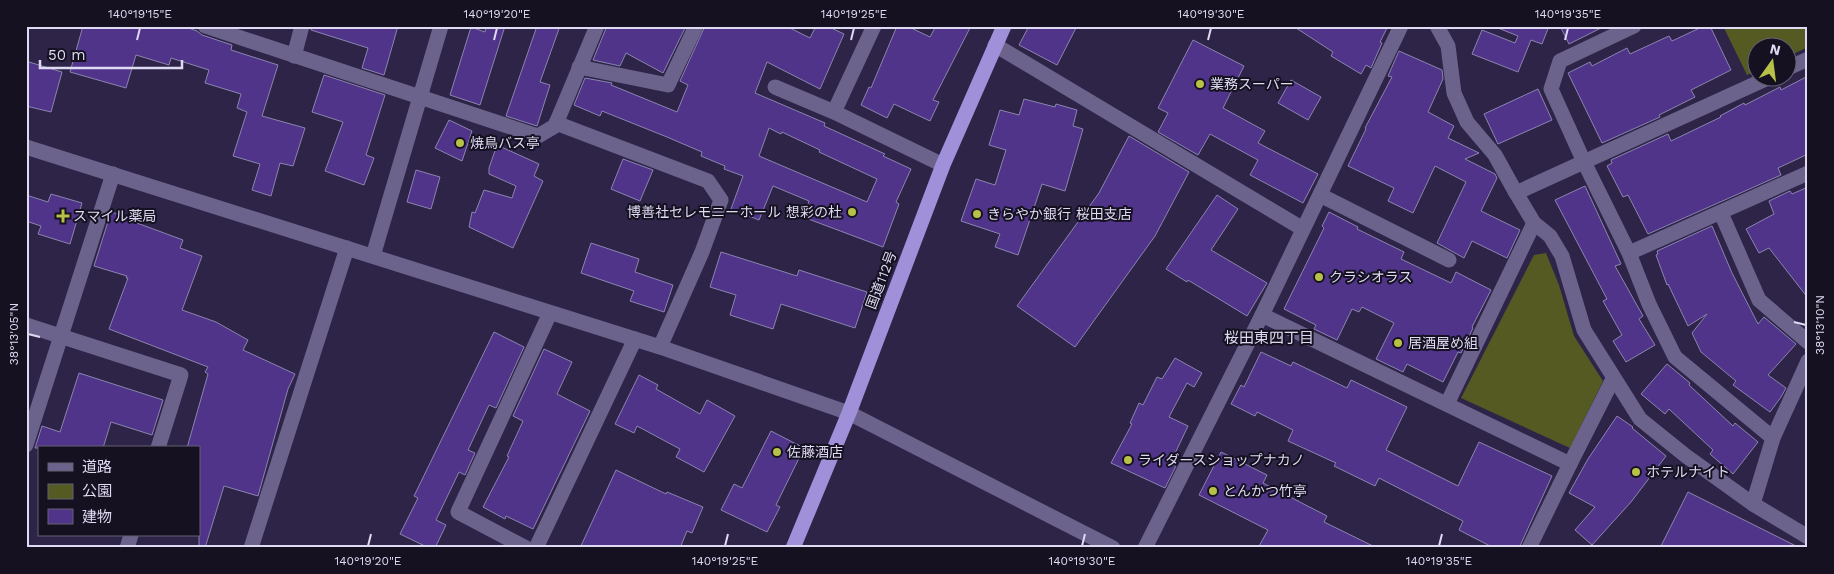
<svg xmlns="http://www.w3.org/2000/svg" width="1834" height="574" font-family="'Work Sans','Noto Sans JP',sans-serif">
  <style>
    .green { fill: #555922 }
    .building { fill: #4f348a; stroke: #8c84af; fill-rule: evenodd }
    .lines { fill: none; stroke-linecap: round; stroke-linejoin: round }
    .minor { stroke: #6b638c; stroke-width: 15 }
    .highway { stroke: #a090da; stroke-width: 15 }
    .ticks { fill: none; stroke: #dedaf1; stroke-width: 2 }
    .poi-dot { fill: #b8c147; stroke: #151121; stroke-width: 2 }
    .labels { text-anchor: middle; stroke-width: 4; stroke-linejoin: round; paint-order: stroke }
    .poi-label { font-size: 14px; fill: #dedaf1; stroke: #151121; text-anchor: start }
    .street-label { font-size: 14px; fill: #dedaf1; stroke: #151121 }
    .neighbourhood-label { font-size: 15px; fill: #dedaf1; stroke: #151121 }
    .neatline { fill: none; stroke: #dedaf1; stroke-width: 2 }
    .ticks-label { font-size: 12px; text-anchor: middle; fill: #dedaf1 }
  </style>
  <rect width="100%" height="100%" fill="#2d2448"/>
  <g class="green">
    <polygon points="1723,26 1808,26 1808,47 1787,57 1786,48 1756,48 1756,71 1747,75"/>
    <polygon points="1546,253 1559,285 1574,336 1603,381 1570,448 1461,398 1534,255"/>
  </g>
  <g class="building">
    <polygon points="83,26 183,26 197,31 202,35 232,45 231,50 278,65 262,116 305,128 293,166 280,163 271,196 252,190 260,164 233,156 247,112 237,108 241,94 205,83 209,70 171,58 169,65 136,55 126,88 70,72"/>
    <polygon points="311,26 398,26 384,75 362,68 368,48 311,30"/>
    <polygon points="486,26 505,26 480,105 450,95 471,27 485,32"/>
    <polygon points="537,26 560,26 540,82 550,85 537,126 506,116"/>
    <polygon points="607,26 686,26 663,73 626,53 620,66 593,60"/>
    <path d="M705,26H786L810,38L816,26H827L844,34L820,89L767,62L755,93L825,123L824,126L885,154L883,156L911,169L896,202L899,204L883,247L803,217L809,201L773,186L759,220L731,209L743,176L724,169L725,166L701,156L702,152L667,137L602,111L600,116L574,105L585,78L612,83L611,85L677,112L688,85L680,81ZM769,128L781,134L782,132L820,150L819,152L877,179L867,202L759,156Z"/>
    <polygon points="897,26 907,26 930,37 936,26 971,26 933,100 939,102 930,121 894,104 887,118 861,105 869,87 871,88"/>
    <polygon points="1029,26 1077,26 1057,65 1019,45"/>
    <polygon points="1293,26 1388,26 1380,42 1382,43 1371,68 1366,65 1361,74 1331,56 1333,52"/>
    <polygon points="1498,26 1549,26 1542,44 1531,40 1518,72 1472,54 1482,30 1515,43 1518,36 1498,28"/>
    <polygon points="1560,26 1605,26 1569,44"/>
    <polygon points="1704,26 1710,26 1731,70 1691,90 1695,97 1659,115 1660,117 1602,143 1568,73 1590,62 1592,66 1627,48 1630,54 1669,36 1672,41"/>
    <polygon points="1193,40 1244,66 1223,108 1265,131 1258,143 1318,174 1303,203 1250,175 1258,160 1210,134 1198,155 1158,132 1168,113 1158,108"/>
    <polygon points="1399,51 1442,70 1443,79 1428,112 1454,126 1448,138 1479,153 1465,159 1495,174 1497,178 1481,211 1520,230 1507,258 1472,241 1464,258 1437,243 1466,182 1435,166 1413,213 1388,201 1394,188 1348,166 1366,129 1365,128 1392,77 1388,76"/>
    <polygon points="29,62 62,72 51,112 26,106 26,72"/>
    <polygon points="324,75 385,95 366,155 374,158 364,185 325,171 343,122 312,112"/>
    <polygon points="1808,76 1808,154 1778,168 1781,175 1648,234 1628,195 1623,197 1607,166 1612,163 1611,160 1668,134 1671,141 1721,117 1720,116 1744,103 1745,105 1780,87 1781,90"/>
    <polygon points="1291,80 1321,97 1308,120 1278,103"/>
    <polygon points="1538,89 1552,120 1498,144 1484,114"/>
    <polygon points="1024,99 1055,107 1056,104 1077,110 1073,126 1083,129 1065,191 1042,184 1018,255 995,247 1000,234 961,221 976,179 995,185 1006,150 989,145 1000,110 1019,115"/>
    <polygon points="449,120 472,131 462,161 435,148"/>
    <polygon points="1129,136 1189,172 1155,236 1075,347 1017,306 1099,193"/>
    <polygon points="497,145 539,164 534,176 543,181 513,248 469,227 472,212 475,213 484,190 512,198 516,186 489,174 489,168"/>
    <polygon points="623,159 653,170 640,201 611,189"/>
    <polygon points="416,170 440,177 431,209 407,202"/>
    <polygon points="1585,186 1621,264 1615,266 1643,316 1639,319 1655,345 1626,362 1613,341 1622,335 1603,301 1607,299 1555,200"/>
    <polygon points="1808,187 1808,298 1769,248 1759,253 1746,229 1774,214 1769,201 1790,191 1792,194"/>
    <polygon points="51,194 82,203 70,244 38,234 41,226 26,221 26,195 48,202"/>
    <polygon points="1217,195 1238,209 1211,250 1267,283 1247,316 1188,280 1187,282 1166,269"/>
    <polygon points="111,212 138,220 137,223 183,240 180,248 202,256 182,310 216,322 248,340 243,350 295,374 288,389 258,496 224,486 205,548 199,548 199,448 187,448 208,374 205,372 208,367 109,329 128,278 126,278 127,276 94,266"/>
    <polygon points="1329,212 1358,227 1357,229 1404,252 1401,259 1451,283 1456,272 1491,290 1472,327 1473,328 1461,353 1458,352 1443,382 1407,364 1403,372 1376,359 1394,323 1362,307 1359,312 1352,309 1337,340 1314,329 1316,325 1284,309 1324,228 1322,226"/>
    <polygon points="1712,226 1732,273 1758,324 1764,317 1796,344 1768,375 1786,388 1781,397 1770,412 1733,385 1736,381 1701,352 1692,333 1707,314 1688,326 1668,284 1667,285 1656,255 1658,254 1657,251"/>
    <polygon points="591,243 639,259 635,272 673,285 664,312 630,301 634,291 581,273"/>
    <polygon points="721,252 797,276 799,270 867,292 855,328 781,304 773,329 730,315 736,295 710,287"/>
    <polygon points="494,332 524,347 496,408 489,405 468,450 475,453 465,475 459,472 436,520 446,525 435,548 429,548 400,534 418,498 414,496"/>
    <polygon points="544,349 572,362 557,394 590,411 533,529 506,516 505,519 483,507 509,457 507,456 523,421 513,416"/>
    <polygon points="1261,352 1291,366 1293,362 1347,388 1351,380 1407,407 1386,450 1458,486 1479,442 1552,476 1519,548 1494,548 1459,530 1463,521 1379,478 1375,486 1334,466 1336,463 1288,441 1293,430 1257,412 1255,416 1231,404 1241,385 1244,387"/>
    <polygon points="1175,358 1202,373 1194,387 1187,383 1169,417 1188,426 1170,464 1176,466 1165,488 1111,463 1132,424 1130,423 1139,403 1143,405 1157,377 1162,379"/>
    <polygon points="1667,364 1690,383 1689,385 1733,426 1735,423 1758,442 1733,474 1710,454 1713,450 1669,409 1665,414 1641,394"/>
    <polygon points="79,373 163,400 152,435 111,422 103,448 35,448 42,426 60,432"/>
    <polygon points="639,375 658,385 656,389 700,414 707,400 735,416 704,472 676,457 680,449 637,426 634,433 615,424"/>
    <polygon points="1617,416 1633,427 1632,428 1666,456 1631,502 1592,545 1575,530 1595,507 1569,493 1588,459"/>
    <polygon points="771,431 804,448 776,505 780,507 767,532 721,510 734,484 742,488"/>
    <polygon points="1221,452 1267,475 1263,483 1327,516 1324,522 1377,548 1258,548 1268,530 1199,495"/>
    <polygon points="616,470 666,494 667,492 703,507 692,533 687,531 680,548 580,548"/>
    <polygon points="1688,492 1800,548 1660,548"/>
  </g>
  <g class="lines">
    <g class="minor">
      <polyline points="205,26 538,136 555,126 597,26"/>
      <polyline points="1437,26 1448,46 1454,93 1467,122 1495,155 1516,193 1534,223 1550,236 1562,256 1584,330 1640,419 1686,456 1753,504 1808,537"/>
      <polyline points="1634,26 1560,61 1551,89 1584,162 1629,253 1649,304 1675,357 1773,438"/>
      <polyline points="995,45 1303,229"/>
      <polyline points="294,56 302,26"/>
      <polyline points="579,67 668,85 696,26"/>
      <polyline points="1786,69 1808,59"/>
      <polyline points="775,87 834,112 943,165"/>
      <polyline points="834,112 874,26"/>
      <polyline points="556,123 708,181 721,200 702,252 660,347"/>
      <polyline points="26,147 660,347 849,413 1113,548"/>
      <polyline points="1516,193 1768,78"/>
      <polyline points="1320,195 1449,260"/>
      <polyline points="1721,213 1759,300 1808,342"/>
      <polyline points="1629,253 1808,173"/>
      <polyline points="373,256 441,26"/>
      <polyline points="1262,315 1570,464"/>
      <polyline points="26,325 181,375 158,448"/>
      <polyline points="1447,404 1534,223"/>
      <polyline points="26,445 113,174"/>
      <polyline points="1753,504 1773,438 1808,361"/>
      <polyline points="127,548 131,535"/>
      <polyline points="251,548 347,248"/>
      <polyline points="526,548 458,512 550,313"/>
      <polyline points="536,548 635,339"/>
      <polyline points="1145,548 1262,315 1401,26"/>
      <polyline points="1529,548 1570,464 1613,379"/>
    </g>
    <polyline class="highway" points="793,548 849,413 943,165 1004,26"/>
  </g>
  <path class="ticks" d="M137,40L140,28M494,40L497,28M851,40L854,28M1208,40L1211,28M1565,40L1568,28M1794,322L1806,325M28,334L40,337M368,546L371,534M725,546L728,534M1082,546L1085,534M1439,546L1442,534"/>
  <g class="poi-dot">
    <circle cx="1200" cy="84" r="5"/>
    <circle cx="460" cy="143" r="5"/>
    <circle cx="852" cy="212" r="5"/>
    <circle cx="977" cy="214" r="5"/>
    <path d="M60.5 208.5h5v5h5v5h-5v5h-5v-5h-5v-5h5z"/>
    <circle cx="1319" cy="277" r="5"/>
    <circle cx="1398" cy="343" r="5"/>
    <circle cx="777" cy="452" r="5"/>
    <circle cx="1128" cy="460" r="5"/>
    <circle cx="1636" cy="472" r="5"/>
    <circle cx="1213" cy="491" r="5"/>
  </g>
  <g class="labels">
    <g class="poi-label">
      <text x="1210" y="89">業務スーパー</text>
      <text x="470" y="148">焼鳥バス亭</text>
      <text x="842" y="217" text-anchor="end">博善社セレモニーホール 想彩の杜</text>
      <text x="987" y="219">きらやか銀行 桜田支店</text>
      <text x="73" y="221">スマイル薬局</text>
      <text x="1329" y="282">クラシオラス</text>
      <text x="1408" y="348">居酒屋め組</text>
      <text x="787" y="457">佐藤酒店</text>
      <text x="1138" y="465">ライダースショップナカノ</text>
      <text x="1646" y="477">ホテルナイト</text>
      <text x="1223" y="496">とんかつ竹亭</text>
    </g>
    <g class="street-label">
      <text transform="translate(881 280) rotate(-69)" y="5">国道112号</text>
    </g>
    <g class="neighbourhood-label">
      <text x="1269" y="343">桜田東四丁目</text>
    </g>
  </g>
  <rect width="1834" height="574" fill="none" stroke="#151121" stroke-width="55"/>
  <rect x="38" y="446" width="162" height="90" fill="#151121" stroke="#656174"/>
  <rect x="48" y="463" width="25" height="8" fill="#6b638c" stroke="#656174"/>
  <text x="82" y="472" font-size="15" fill="#dedaf1">道路</text>
  <rect x="48" y="484" width="25" height="15" fill="#555922" stroke="#656174"/>
  <text x="82" y="496" font-size="15" fill="#dedaf1">公園</text>
  <rect x="48" y="509" width="25" height="15" fill="#4f348a" stroke="#656174"/>
  <text x="82" y="522" font-size="15" fill="#dedaf1">建物</text>
  <g transform="translate(1772 62) rotate(14)"><circle r="24" fill="#151121" stroke="#656174"/>
  <path d="M0-4L9 19L0 12L-9 19Z" fill="#b8c147"/>
  <text y="-8" font-size="14" font-weight="bold" text-anchor="middle" fill="#dedaf1">N</text>
  </g>
  <path d="M40 60v8h142v-8" fill="none" stroke="#dedaf1" stroke-width="2.5"/>
  <text x="48" y="60" font-size="15" fill="#dedaf1" stroke="#151121" stroke-width="4" paint-order="stroke">50 m</text>
  <rect x="28" y="28" width="1778" height="518" class="neatline"/>
  <g class="ticks-label">
    <text x="140" y="18">140°19'15"E</text>
    <text x="497" y="18">140°19'20"E</text>
    <text x="854" y="18">140°19'25"E</text>
    <text x="1211" y="18">140°19'30"E</text>
    <text x="1568" y="18">140°19'35"E</text>
    <text transform="translate(1820 325) rotate(-90)" y="4">38°13'10"N</text>
    <text transform="translate(14 334) rotate(-90)" y="4">38°13'05"N</text>
    <text x="368" y="565">140°19'20"E</text>
    <text x="725" y="565">140°19'25"E</text>
    <text x="1082" y="565">140°19'30"E</text>
    <text x="1439" y="565">140°19'35"E</text>
  </g>
</svg>
